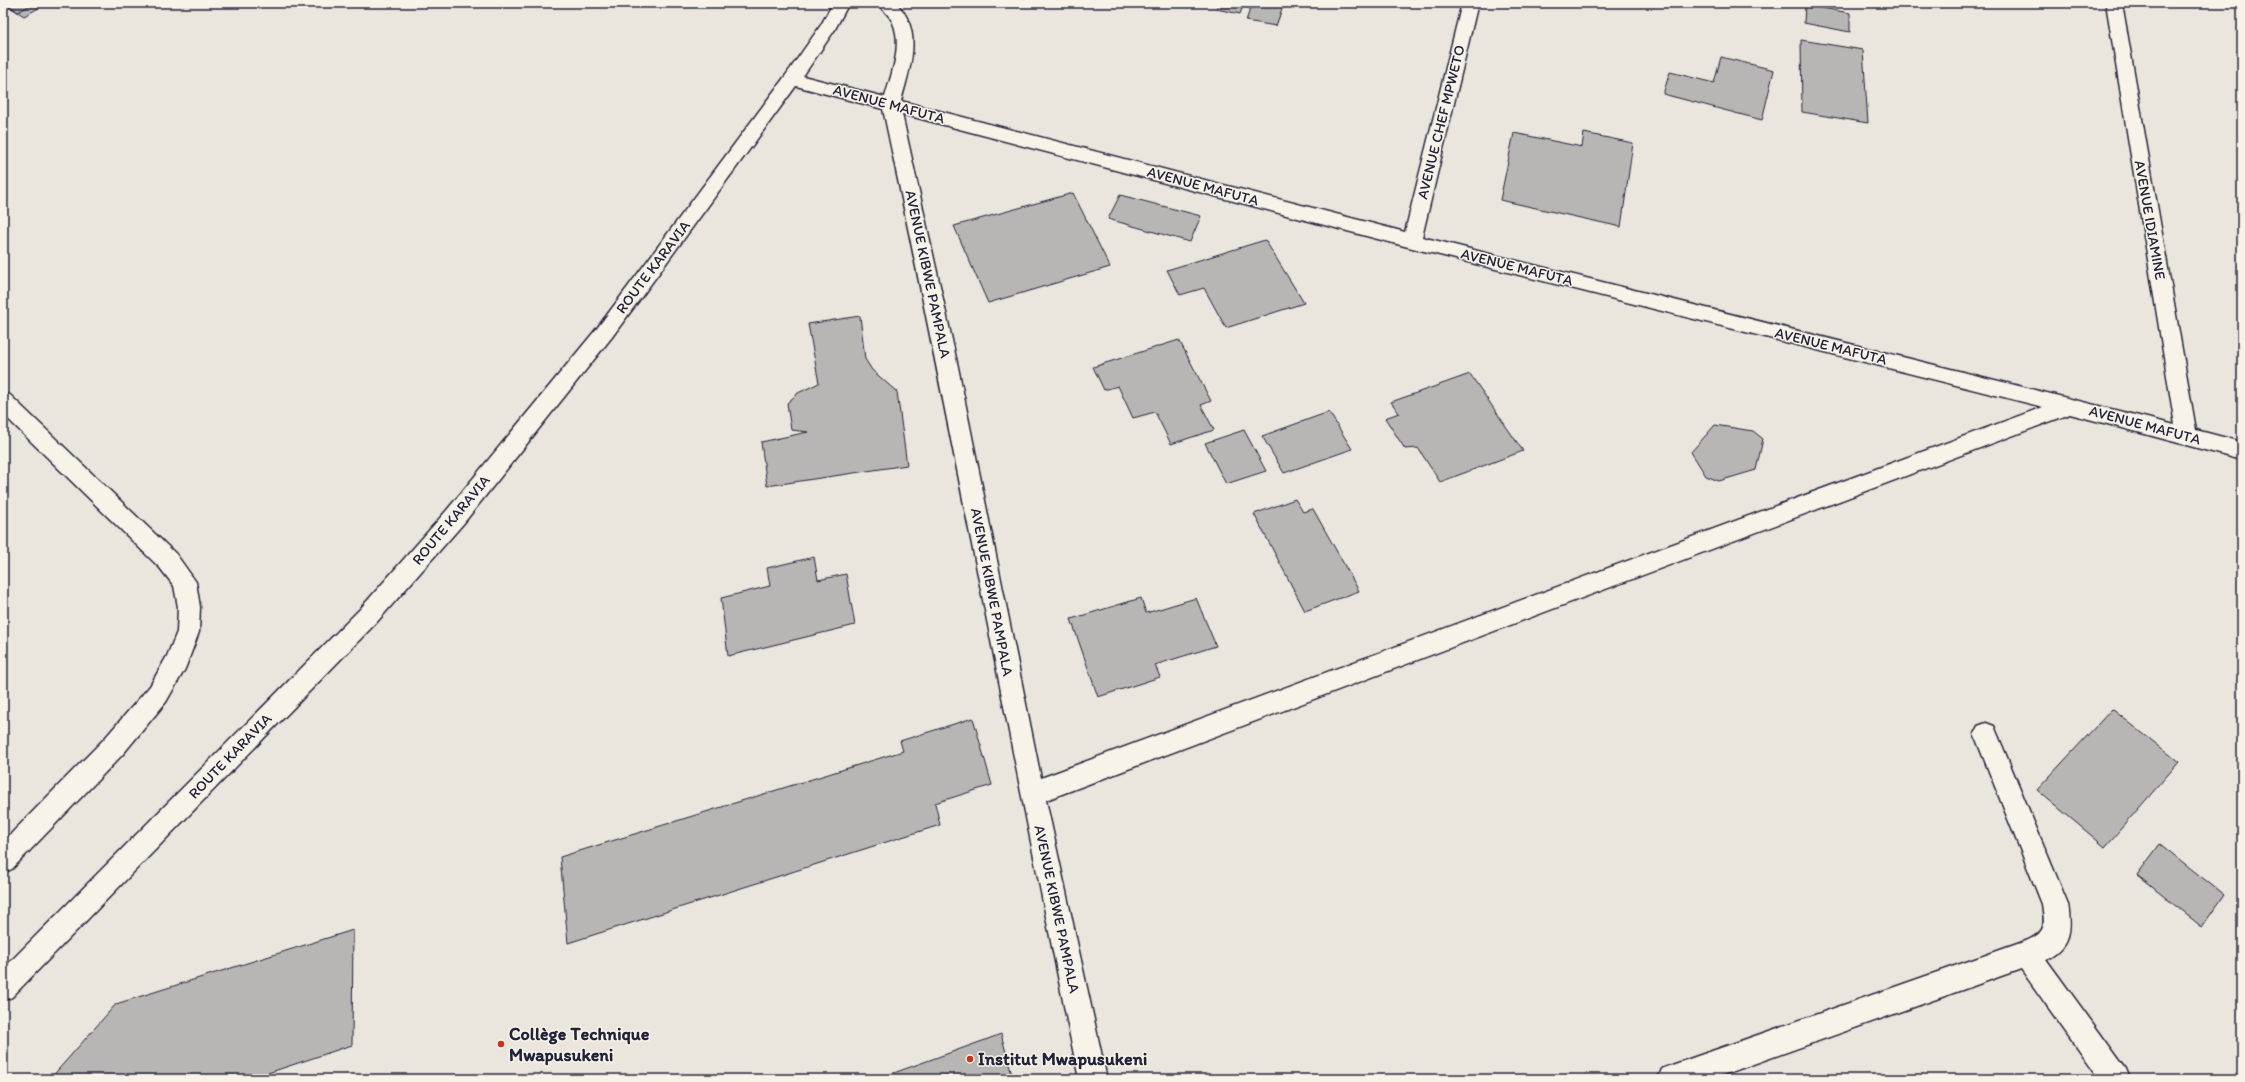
<svg xmlns="http://www.w3.org/2000/svg" width="2245" height="1082" font-family="Itim,sans-serif">
  <style>
    .building { fill: #b8b6b5; stroke: #22223b }
    .lines { fill: none; stroke-linecap: round; stroke-linejoin: round }
    .minor-casing { stroke: #22223b; stroke-width: 3 }
    .minor { fill: #f7f3e8; fill-rule: evenodd }
    .poi-dot { fill: #c8321e; stroke: #f7f3e8; stroke-width: 1.5 }
    .labels { text-anchor: middle; stroke-width: 3; stroke-linejoin: round; paint-order: stroke }
    .street-label { font-size: 15px; fill: #22223b; stroke: #f7f3e8 }
    .near-poi-label { font-size: 18px; font-weight: bold; fill: #22223b; stroke: #f7f3e8; text-anchor: start }
  </style>
  <rect width="100%" height="100%" fill="#eae6de"/>
  <filter id="ink" filterUnits="userSpaceOnUse"><feTurbulence type="fractalNoise" baseFrequency=".025" numOctaves="2"/><feDisplacementMap in="SourceGraphic" scale="8" xChannelSelector="R" yChannelSelector="G"/><feConvolveMatrix kernelMatrix="1 2 1 2 8 2 1 2 1" color-interpolation-filters="sRGB"/></filter>
  <g filter="url(#ink)">
    <g class="building">
      <polygon points="3,3 48,3 24,16"/>
      <polygon points="6,3 35,3 18,12"/>
      <polygon points="1218,3 1244,3 1240,14 1216,9"/>
      <polygon points="1252,3 1284,3 1276,26 1246,21"/>
      <polygon points="1805,5 1850,13 1850,32 1804,23"/>
      <polygon points="1801,40 1863,50 1868,123 1802,112"/>
      <polygon points="1721,57 1774,70 1762,120 1663,94 1670,72 1714,83"/>
      <polygon points="1514,133 1582,147 1584,133 1633,143 1621,227 1500,200"/>
      <polygon points="1073,193 1110,267 988,303 954,226"/>
      <polygon points="1120,195 1201,216 1190,242 1108,219"/>
      <polygon points="1265,240 1304,303 1226,328 1204,288 1180,295 1167,270"/>
      <polygon points="860,316 865,359 872,370 897,392 907,465 767,486 761,442 808,432 791,430 787,403 798,393 819,383 808,324"/>
      <polygon points="1179,340 1211,401 1201,405 1214,430 1171,444 1155,412 1133,418 1118,386 1104,390 1093,367"/>
      <polygon points="1470,374 1523,451 1440,482 1418,448 1405,449 1385,418 1399,413 1391,402"/>
      <polygon points="1329,412 1352,449 1284,473 1262,436"/>
      <polygon points="1715,425 1753,431 1763,439 1756,470 1719,481 1706,476 1691,452"/>
      <polygon points="1244,430 1266,471 1226,484 1205,443"/>
      <polygon points="1295,499 1303,512 1313,509 1359,591 1305,611 1254,514"/>
      <polygon points="814,557 818,580 846,574 855,625 728,656 721,598 770,586 767,568"/>
      <polygon points="1141,598 1146,613 1196,598 1216,646 1155,665 1160,677 1098,697 1071,619"/>
      <polygon points="2112,709 2179,762 2105,847 2037,790"/>
      <polygon points="973,718 992,785 935,803 940,825 568,943 560,857 903,751 900,741"/>
      <polygon points="2160,844 2224,895 2202,927 2137,875"/>
      <polygon points="353,930 352,1045 250,1079 50,1079 116,1004"/>
      <polygon points="1001,1034 1013,1079 877,1079 988,1039"/>
    </g>
    <g class="lines">
      <defs>
        <g id="minor">
          <path d="M833,3H849L834,31L803,76L885,97C891,75 903,46 893,23C890,15 882,10 878,3H896C924,30 910,68 901,101L1405,232L1462,3H1478L1422,237L2175,425L2106,3H2122L2196,430L2242,442V460L2070,414L1046,800L1107,1079H1079C1012,756 952,432 883,109L796,86L612,337L463,524L376,623L12,997L3,1001V969L360,609L447,510L598,327L786,75L821,25ZM902,114L1412,248L2043,407L1041,778L958,367Z"/>
          <polygon points="3,393 10,395 176,554 196,582 200,607 199,632 185,669 166,702 123,754 12,869 3,873 3,842 105,738 150,686 167,656 177,632 178,607 174,586 160,568 3,414"/>
          <path d="M1986,723L1994,726L2068,904C2072,930 2071,947 2046,959L2126,1069L2130,1079H2099L2021,969L1711,1079H1658L1662,1069L1672,1065L2026,941C2047,932 2045,925 2042,904L1974,734L1978,726Z"/>
        </g>
      </defs>
      <use href="#minor" class="minor-casing"/>
      <use href="#minor" class="minor"/>
    </g>
  </g>
  <g class="poi-dot">
    <circle cx="501" cy="1044" r="4"/>
    <circle cx="970" cy="1059" r="4"/>
  </g>
  <g class="labels">
    <g class="street-label">
      <text transform="translate(889 104) rotate(15)" y="5">AVENUE MAFUTA</text>
      <text transform="translate(1441 122) rotate(-76)" y="5">AVENUE CHEF MPWETO</text>
      <text transform="translate(1203 186) rotate(15)" y="5">AVENUE MAFUTA</text>
      <text transform="translate(2150 220) rotate(80)" y="5">AVENUE IDIAMINE</text>
      <text transform="translate(653 267) rotate(-53)" y="5">ROUTE KARAVIA</text>
      <text transform="translate(1517 267) rotate(14)" y="5">AVENUE MAFUTA</text>
      <text transform="translate(928 274) rotate(78)" y="5">AVENUE KIBWE PAMPALA</text>
      <text transform="translate(1831 346) rotate(14)" y="5">AVENUE MAFUTA</text>
      <text transform="translate(2145 425) rotate(15)" y="5">AVENUE MAFUTA</text>
      <text transform="translate(451 520) rotate(-50)" y="5">ROUTE KARAVIA</text>
      <text transform="translate(992 592) rotate(79)" y="5">AVENUE KIBWE PAMPALA</text>
      <text transform="translate(230 756) rotate(-46)" y="5">ROUTE KARAVIA</text>
      <text transform="translate(1057 909) rotate(78)" y="5">AVENUE KIBWE PAMPALA</text>
    </g>
    <g class="near-poi-label">
      <text x="509" y="1040">Collège Technique<tspan x="509" dy="21">Mwapusukeni</tspan></text>
      <text x="978" y="1065">Institut Mwapusukeni</text>
    </g>
  </g>
  <rect width="2245" height="1082" fill="none" stroke="#f7f3e8" stroke-width="16"/>
  <rect x="8" y="8" width="2229" height="1066" fill="none" stroke="#22223b" stroke-width="1.5" filter="url(#ink)"/>
</svg>
